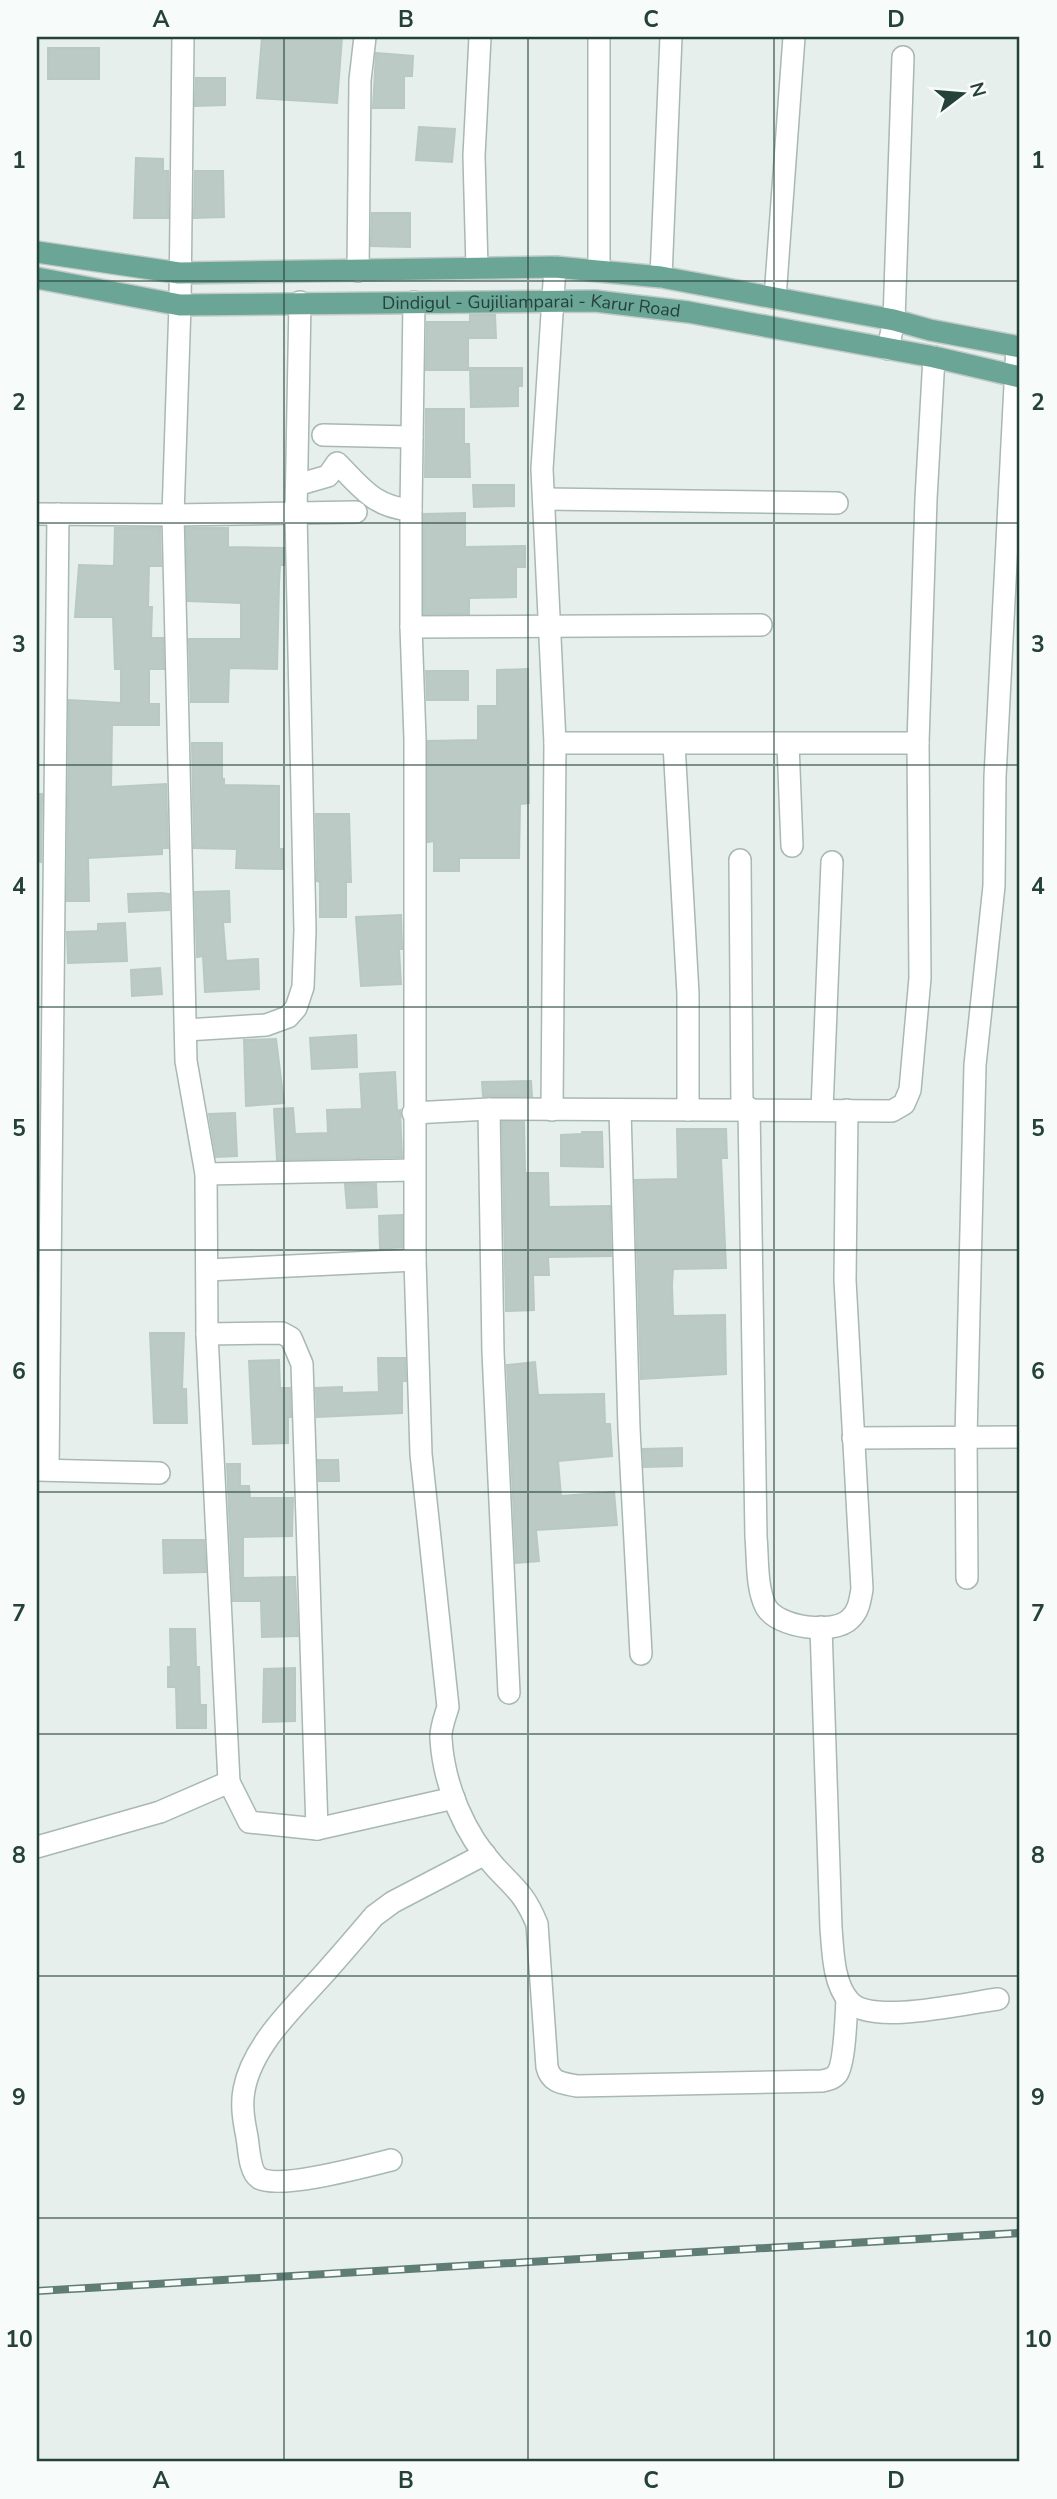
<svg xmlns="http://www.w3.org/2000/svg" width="1057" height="2499" font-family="'Nunito Sans',sans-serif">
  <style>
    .building { fill: #bbcac4; stroke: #b8c9c2; stroke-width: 2 }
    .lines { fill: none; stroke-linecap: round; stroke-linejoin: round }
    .minor-casing { stroke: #a8b8b2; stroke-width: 24 }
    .primary-casing { stroke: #c2cac8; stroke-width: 24 }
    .minor { stroke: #fff; stroke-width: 21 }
    .primary { stroke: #6aa596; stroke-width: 21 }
    .rail-casing { stroke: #5f7d75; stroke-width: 8 }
    .rail { stroke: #f7fbf9; stroke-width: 5; stroke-dasharray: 16; stroke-linecap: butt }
    .grid { fill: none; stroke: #24423a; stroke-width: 2; stroke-opacity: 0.55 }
    .labels { text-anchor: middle; stroke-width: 7; stroke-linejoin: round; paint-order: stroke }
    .street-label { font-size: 18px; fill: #24423a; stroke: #f7fbf9 }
    .neatline { fill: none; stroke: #24423a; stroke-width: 2.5 }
    .grid-label { font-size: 23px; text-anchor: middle; font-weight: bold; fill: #24423a }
  </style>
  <rect width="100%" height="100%" fill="#e6efeb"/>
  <g class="building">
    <polygon points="262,37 342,37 337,103 257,98"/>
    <rect x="48" y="48" width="51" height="31"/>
    <polygon points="376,53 413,56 412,76 404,76 404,108 373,108"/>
    <polygon points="196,78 225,78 225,105 195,106"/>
    <polygon points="419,127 455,129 452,162 416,160"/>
    <polygon points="136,158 163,159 163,171 168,171 168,218 134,218"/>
    <polygon points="195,171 223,171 224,217 194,218"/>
    <polygon points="372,213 410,213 410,247 371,246"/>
    <polygon points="470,315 495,315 496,338 468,338 468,370 426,370 427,322 470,322"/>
    <polygon points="470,368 522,368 522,386 518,386 518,406 471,407"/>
    <polygon points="426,409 464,409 464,444 469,444 470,477 425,477"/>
    <polygon points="473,485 514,485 514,506 474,507"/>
    <polygon points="465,513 465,547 525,546 525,567 516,567 516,597 469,598 469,614 424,614 424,514"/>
    <polygon points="115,528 160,528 161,566 149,566 148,607 152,607 151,638 163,638 164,669 149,669 149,704 159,704 159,725 112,725 111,787 166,784 168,848 162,848 162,854 88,858 89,901 67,901 69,700 121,703 121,669 115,669 113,617 75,617 79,565 114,566"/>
    <polygon points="186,528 228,528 228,547 284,548 284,565 280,565 279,584 277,669 229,668 228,702 191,702 189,639 241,639 241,603 188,601"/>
    <polygon points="528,669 529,803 520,804 519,858 459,858 459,871 434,871 434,841 428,842 428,741 478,740 478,706 497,706 497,670"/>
    <polygon points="426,671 468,671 468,700 427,700"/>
    <polygon points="192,743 222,743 222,779 224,779 224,785 279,786 279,849 283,849 283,869 236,868 237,849 194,848"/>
    <polygon points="37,794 42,794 41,862 37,861"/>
    <polygon points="316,814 349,814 351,882 346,882 346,917 320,917 320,882 317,881"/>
    <polygon points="229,891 230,922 223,922 226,961 258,959 259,989 205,992 203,956 197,957 195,892"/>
    <polygon points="162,893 169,894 169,910 129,912 128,894"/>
    <polygon points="401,915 402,949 399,949 401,984 361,986 356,917"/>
    <polygon points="125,923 127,961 68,963 67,932 98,931 98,924"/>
    <polygon points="160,968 162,994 132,996 131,970"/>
    <polygon points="356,1035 357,1067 312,1069 310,1038"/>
    <polygon points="276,1039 284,1103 246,1106 244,1040"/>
    <polygon points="395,1072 397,1111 400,1110 402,1157 277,1160 274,1109 293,1108 295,1134 328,1133 327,1110 362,1109 360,1074"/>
    <polygon points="531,1081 532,1096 483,1096 482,1082"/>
    <polygon points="235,1113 237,1156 216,1157 209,1114"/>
    <polygon points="502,1122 524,1122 525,1173 548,1173 549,1207 610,1206 611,1256 548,1257 549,1275 533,1275 534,1310 506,1311"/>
    <polygon points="677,1129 726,1129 727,1158 721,1158 726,1268 673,1269 672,1285 673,1316 725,1315 726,1374 641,1379 635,1180 678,1179"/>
    <polygon points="582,1132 602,1132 603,1167 561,1166 561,1135 582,1134"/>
    <polygon points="345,1184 376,1184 377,1207 347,1208"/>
    <polygon points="402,1215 402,1247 380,1249 379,1216"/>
    <polygon points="150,1333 184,1333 182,1389 186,1389 187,1423 154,1423"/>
    <polygon points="378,1358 405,1358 406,1381 402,1381 402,1413 317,1417 316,1388 342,1387 342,1393 379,1392"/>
    <polygon points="279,1360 280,1388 290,1388 291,1417 288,1417 288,1443 253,1444 249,1361"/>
    <polygon points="535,1362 538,1395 604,1394 605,1424 610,1424 612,1456 558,1461 561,1496 614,1492 617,1525 536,1530 539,1561 516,1563 507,1365"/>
    <polygon points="682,1448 682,1466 644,1467 643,1449"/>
    <polygon points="318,1460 338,1460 339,1481 319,1481"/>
    <polygon points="227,1464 240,1464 240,1486 249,1486 250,1498 293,1498 292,1536 243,1537 243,1578 295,1577 298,1636 262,1637 261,1601 233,1601"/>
    <polygon points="163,1540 204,1540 206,1572 164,1573"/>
    <polygon points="170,1629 195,1629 196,1667 199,1667 200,1705 206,1705 206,1728 177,1728 176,1687 168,1687 168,1667 171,1667"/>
    <polygon points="295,1668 295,1721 263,1722 264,1669"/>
  </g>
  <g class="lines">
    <defs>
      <g id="minor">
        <polyline points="183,37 180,305 173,515 186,1061 206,1174 207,1334 229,1782 249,1822 317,1829 454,1798"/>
        <polyline points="477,268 474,156 480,37"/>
        <polyline points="599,270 599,37"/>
        <polyline points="358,271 360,80 365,37"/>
        <polyline points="661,277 671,37"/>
        <polyline points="775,298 794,37"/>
        <path d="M414,302L411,510V627L415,739V1260L421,1454L448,1707C445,1717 440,1729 441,1739C444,1785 464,1834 496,1868C516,1889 525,1895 537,1924L547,2067C551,2083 562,2083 577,2086L822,2081C827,2080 833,2079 837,2074C845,2063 846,2015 847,2000"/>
        <polyline points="888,349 894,320 903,57"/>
        <polyline points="323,435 412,437"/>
        <path d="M297,485L328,476L337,463C362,488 374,507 411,510"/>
        <polyline points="545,499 837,503"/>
        <polyline points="37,514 173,515 356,512"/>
        <polyline points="411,627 761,625"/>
        <polyline points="555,743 918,743"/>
        <polyline points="674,744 688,994 688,1110"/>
        <polyline points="788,744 792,846"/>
        <polyline points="740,860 742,1108"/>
        <polyline points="186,1030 266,1025 288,1017 296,1008 303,987 305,930 296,513 300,302"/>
        <path d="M749,1108L756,1537C758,1558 756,1588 766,1607C778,1628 834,1635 850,1619C859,1611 860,1600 862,1589L845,1280L847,1110"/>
        <polyline points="489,1109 493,1352 509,1693"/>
        <polyline points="552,1110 555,743 542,469 555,267"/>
        <polyline points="620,1110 629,1429 641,1654"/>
        <polyline points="822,1110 832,862"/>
        <polyline points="413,1113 489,1109 892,1111 904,1104 910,1090 920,978 918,743 926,499 934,357"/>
        <polyline points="206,1174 414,1170"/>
        <polyline points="207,1270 415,1260"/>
        <polyline points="207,1334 282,1333 291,1338 302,1364 317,1829"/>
        <polyline points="853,1438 1020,1437"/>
        <polyline points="37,1470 159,1473"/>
        <polyline points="48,1470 58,514"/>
        <polyline points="967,1578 966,1437 975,1065 994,886 995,777 1017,346"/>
        <path d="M821,1627L831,1928C833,1951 833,1983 849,2001C870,2026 966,2003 998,1999"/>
        <polyline points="37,1847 160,1812 229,1782"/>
        <path d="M391,2160C367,2166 278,2190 259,2178C249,2171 249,2148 247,2137C244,2122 241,2106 244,2090C252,2046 293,2008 322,1976C340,1956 357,1936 374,1916L393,1902L485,1854"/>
      </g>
      <g id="primary">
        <polyline points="37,252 179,273 555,267 661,277 894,320 930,330 1020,347"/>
        <path id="s1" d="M37,278L180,305L595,301L688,312L934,357L1020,377"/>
      </g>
    </defs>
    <use href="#minor" class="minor-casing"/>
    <use href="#primary" class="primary-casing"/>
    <use href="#minor" class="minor"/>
    <use href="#primary" class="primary"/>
    <defs>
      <polyline id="rail" points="37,2291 1020,2233"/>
    </defs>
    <use href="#rail" class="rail-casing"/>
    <use href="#rail" class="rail"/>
  </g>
  <path class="grid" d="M284,37V2462M528,37V2462M774,37V2462M37,281H1020M37,523H1020M37,765H1020M37,1007H1020M37,1250H1020M37,1492H1020M37,1734H1020M37,1976H1020M37,2218H1020"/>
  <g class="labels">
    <g class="street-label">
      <text dy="6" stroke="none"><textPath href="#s1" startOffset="497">Dindigul - Gujiliamparai - Karur Road</textPath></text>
    </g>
  </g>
  <rect width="1057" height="2499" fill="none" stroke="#f7fbf9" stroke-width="77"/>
  <g transform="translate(962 94) rotate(74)" stroke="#f7fbf9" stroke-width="5" paint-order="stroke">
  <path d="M0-5L12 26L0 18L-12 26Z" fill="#24423a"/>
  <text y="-10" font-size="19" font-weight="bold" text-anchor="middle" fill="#24423a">N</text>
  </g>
  <rect x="38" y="38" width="980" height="2422" class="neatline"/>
  <g class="grid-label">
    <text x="161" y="27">A</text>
    <text x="406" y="27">B</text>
    <text x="651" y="27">C</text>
    <text x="896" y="27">D</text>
    <text x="19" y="168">1</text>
    <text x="1038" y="168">1</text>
    <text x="19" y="410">2</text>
    <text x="1038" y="410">2</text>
    <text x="19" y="652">3</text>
    <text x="1038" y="652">3</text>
    <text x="19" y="894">4</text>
    <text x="1038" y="894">4</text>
    <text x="19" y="1136">5</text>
    <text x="1038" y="1136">5</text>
    <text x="19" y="1379">6</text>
    <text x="1038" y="1379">6</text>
    <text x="19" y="1621">7</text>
    <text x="1038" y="1621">7</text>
    <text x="19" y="1863">8</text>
    <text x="1038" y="1863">8</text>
    <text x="19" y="2105">9</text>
    <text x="1038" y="2105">9</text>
    <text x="19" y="2347">10</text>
    <text x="1038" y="2347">10</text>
    <text x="161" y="2488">A</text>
    <text x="406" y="2488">B</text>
    <text x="651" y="2488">C</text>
    <text x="896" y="2488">D</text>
  </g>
</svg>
